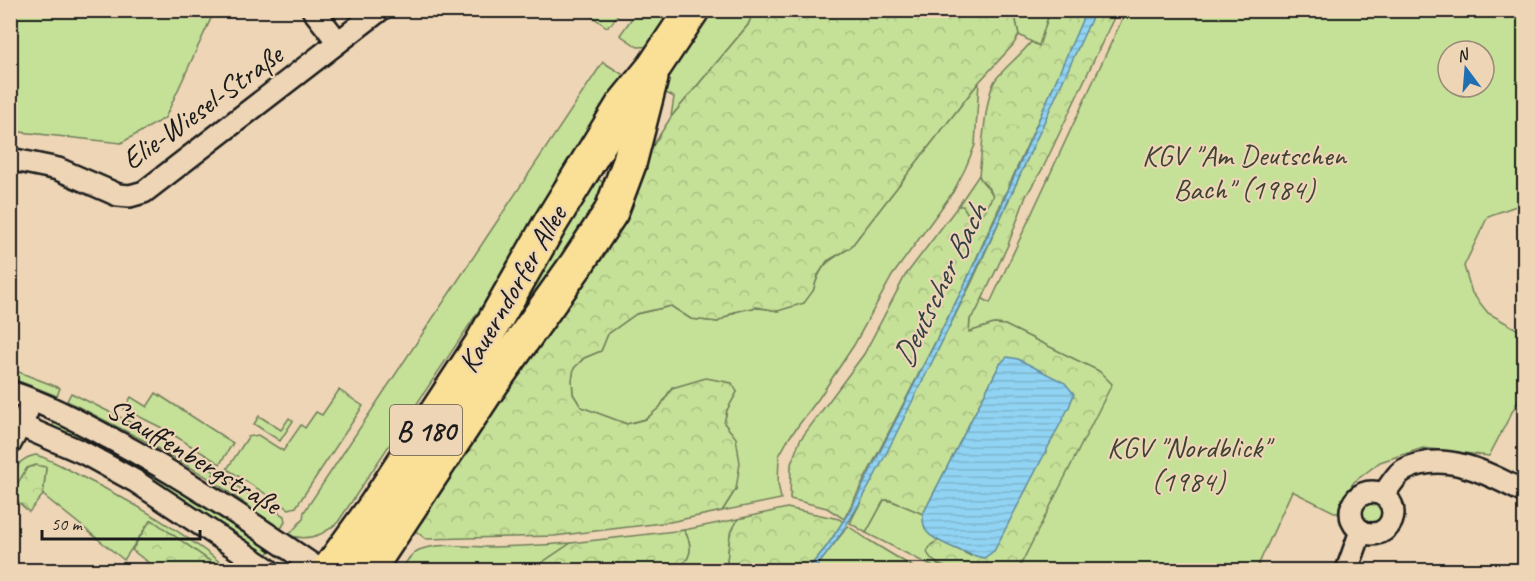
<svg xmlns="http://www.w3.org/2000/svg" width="1535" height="581" font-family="Caveat,sans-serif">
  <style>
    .green { fill: #c5e097; stroke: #707e5a; stroke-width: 1.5; fill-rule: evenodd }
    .forest { fill: url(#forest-crowns); stroke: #707e5a; stroke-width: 1.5 }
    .water { fill: url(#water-rules); stroke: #628a9c; stroke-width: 1.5 }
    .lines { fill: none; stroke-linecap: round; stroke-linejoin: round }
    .minor-casing { stroke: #1c1c1c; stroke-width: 26 }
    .primary-casing { stroke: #1c1c1c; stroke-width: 38 }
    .minor { stroke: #edd5b5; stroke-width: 21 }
    .primary { stroke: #fadf96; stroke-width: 33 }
    .labels { text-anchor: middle; stroke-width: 4.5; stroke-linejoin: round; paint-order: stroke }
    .shield { fill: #edd5b5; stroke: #5b544a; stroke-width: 1.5 }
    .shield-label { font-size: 28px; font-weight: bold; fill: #1c1c1c }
    .street-label { font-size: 30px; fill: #1c1c1c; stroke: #edd5b5 }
    .park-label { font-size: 30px; fill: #3e4335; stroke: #edd5b5 }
    .water-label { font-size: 32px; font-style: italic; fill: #334147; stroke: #edd5b5 }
  </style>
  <defs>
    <pattern id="forest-crowns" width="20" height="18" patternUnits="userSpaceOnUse" patternTransform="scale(1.5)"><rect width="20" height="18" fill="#c5e097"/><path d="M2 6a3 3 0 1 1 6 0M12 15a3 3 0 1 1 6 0" fill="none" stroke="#a9c082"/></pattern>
    <pattern id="water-rules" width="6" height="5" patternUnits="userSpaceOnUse" patternTransform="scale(1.5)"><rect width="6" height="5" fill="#90d3f2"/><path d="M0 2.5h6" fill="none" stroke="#7cb5cf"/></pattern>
  </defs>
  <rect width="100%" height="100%" fill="#edd5b5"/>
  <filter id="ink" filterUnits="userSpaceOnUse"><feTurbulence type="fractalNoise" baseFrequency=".0167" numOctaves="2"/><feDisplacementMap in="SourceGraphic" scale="12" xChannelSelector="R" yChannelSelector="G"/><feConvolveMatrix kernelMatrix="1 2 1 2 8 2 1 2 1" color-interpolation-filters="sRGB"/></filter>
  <g filter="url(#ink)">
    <g class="green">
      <polygon points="210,10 213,14 165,118 121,143 11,131 11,11"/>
      <polygon points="637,11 678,11 654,46 638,47 620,35"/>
      <polygon points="707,11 754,11 748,25 671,117 674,97 658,89"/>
      <polygon points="1014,11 1050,11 1039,46 1019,35"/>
      <path d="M1126,11H1524V207L1516,206L1488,216L1464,266L1472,293L1488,313L1524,333V389L1489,456L1423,448L1380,462L1354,482L1340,502L1338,514L1292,491L1256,570H1014L1099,371L1005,325L994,324L969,332L970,319L982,298L990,303ZM1448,51H1484V87H1448Z"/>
      <path d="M603,62L622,74L624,93L338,522C324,535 307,542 289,535L303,519L304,512Z"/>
      <path d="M979,82L975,145L965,169L953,192L892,276L854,345L819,398L789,438L779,456L778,483L781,499L722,511L736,489V439L724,423L727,410L737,392L672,387L660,407L646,419L627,424L581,407L573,394L572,380L574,368L584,358L601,351L608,334L636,314L671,306L691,319L718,322C740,307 752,305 778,311L813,291C821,264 826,262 850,248Z"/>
      <path d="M979,175C981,183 990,187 993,196L982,215L977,219L969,216L963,207L958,206Z"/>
      <polygon points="594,180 600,180 603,183 605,190 537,294 378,523"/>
      <polygon points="11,369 60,388 57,396 11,378"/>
      <polygon points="339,390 363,406 296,507 289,509 227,469 248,437 258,435 283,451 301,425 305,428 316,412 322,415"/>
      <polygon points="71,393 150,432 215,472 210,479 145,441 69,402 67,401"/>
      <polygon points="156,393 233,443 220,464 164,429 124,409 131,397 147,407"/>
      <polygon points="259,416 281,430 289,418 293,421 280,441 254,424"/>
      <polygon points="56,421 126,455 272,547 267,556 154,482 51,428"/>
      <path d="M36,455C53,460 69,470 86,479C137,504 186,534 230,570H216L214,564L152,520L148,524L124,560L43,495L46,468L13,497L18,504L11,513C11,490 7,460 36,455Z"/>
      <polygon points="222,477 284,516 285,522 279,532 245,512 243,502 217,484"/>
      <path d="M884,500C894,500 913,510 923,514C923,527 927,534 939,540L931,545L937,565L953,570H939L866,533Z"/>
      <circle cx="1372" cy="513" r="12"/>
      <path d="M738,519L730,535L726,570H675C692,560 694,547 684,530Z"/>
      <polygon points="848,526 870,541 913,567 913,570 814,570"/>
      <path d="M571,543L531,570H401C406,563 410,554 419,550C440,542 466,547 488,547C515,547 543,545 571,543Z"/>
    </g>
    <g class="forest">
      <polygon points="584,11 620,11 612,23 607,27"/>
      <polygon points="754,11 1014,11 1019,35 1013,45 979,82 850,248 827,261 818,275 813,291 804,303 778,311 757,307 734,312 718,322 691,319 671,306 636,314 608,334 601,351 584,358 574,368 572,380 573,394 581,407 627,424 646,419 660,407 672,388 706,378 732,383 737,392 727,410 724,423 736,438 740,463 736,489 722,511 670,522 554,536 426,539 413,529 671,117 748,25"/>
      <path d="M1050,11H1117L1043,168L1026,196L1008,245L977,310L970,319L969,332L994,324L1005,325L1099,371L1112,384L1018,570C992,570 939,579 927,552L931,545L939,540L971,556L1000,364L923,514L890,500H884L866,533L850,523L972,282L1070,63L1065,61L963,288L844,519L827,508L790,499L791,464L800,440L864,354L905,276L958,206H963L969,216L977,219L982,215L993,196C990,186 981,184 979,175C982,153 985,94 996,79C1006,66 1021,55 1031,42L1039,46Z"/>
      <polygon points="36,465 46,467 43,495 29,512 13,497 14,489 27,468"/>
      <polygon points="787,508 839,519 843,522 827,546 807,570 726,570 730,535 738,519"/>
      <polygon points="152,520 214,564 216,570 158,570 132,550 148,524"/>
      <path d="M684,530C694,547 692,560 675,570H531L571,543Z"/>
    </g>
    <g class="water">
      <path d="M1086,11H1095C1036,138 980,268 916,394C885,455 858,517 814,570H807L827,546L851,509L963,288L1000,209Z"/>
      <path d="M1007,357L1018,359L1065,383L1074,394L1069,407L994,551L984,558C972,556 935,542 927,532C923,526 923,521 923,514L1000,364Z"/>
    </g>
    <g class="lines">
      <defs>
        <g id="minor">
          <polyline points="313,10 338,42"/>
          <polyline points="10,159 58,169 118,195 130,196 144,192 380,10"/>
          <path d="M10,392C45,403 78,421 110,438C183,477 252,523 320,570"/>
          <polyline points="10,421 84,453 135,481 269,570"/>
          <polyline points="10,444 27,412"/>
          <circle cx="1372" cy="513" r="21"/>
          <path d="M1383,495C1389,488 1396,474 1404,470C1444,449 1489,474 1524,492"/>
          <polyline points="1347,570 1361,531"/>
        </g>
        <g id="primary">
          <polyline points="329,570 374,508 481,345 551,222 623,105 654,67 692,10"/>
          <polyline points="368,570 487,390 576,265 611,212 629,164 651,78"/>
        </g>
      </defs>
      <use href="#minor" class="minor-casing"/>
      <use href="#primary" class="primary-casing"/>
      <use href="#minor" class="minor"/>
      <use href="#primary" class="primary"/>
    </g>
  </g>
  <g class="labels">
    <rect class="shield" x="390" y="405" width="72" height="50" rx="4.5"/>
    <g class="shield-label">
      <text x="426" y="440">B 180</text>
    </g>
    <g class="street-label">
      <text transform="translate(202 107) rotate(-36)" y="10">Elie-Wiesel-Straße</text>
      <text transform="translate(512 289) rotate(-60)" y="10">Kauerndorfer Allee</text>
      <text transform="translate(194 456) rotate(31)" y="10">Stauffenbergstraße</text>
    </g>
    <g class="park-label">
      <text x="1244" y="165">KGV "Am Deutschen<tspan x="1244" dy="34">Bach" (1984)</tspan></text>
      <text x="1188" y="457">KGV "Nordblick"<tspan x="1188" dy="34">(1984)</tspan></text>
    </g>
    <g class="water-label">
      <text transform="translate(939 285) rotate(-64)" y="11">Deutscher Bach</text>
    </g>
  </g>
  <rect width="1535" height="581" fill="none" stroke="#edd5b5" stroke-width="36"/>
  <rect x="18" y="18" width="1499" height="545" fill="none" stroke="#1c1c1c" stroke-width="2" filter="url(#ink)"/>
  <g transform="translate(1466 69) rotate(344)"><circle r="28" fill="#edd5b5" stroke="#998b78" stroke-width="1.5"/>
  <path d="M0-4.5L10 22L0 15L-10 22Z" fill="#1f6fb2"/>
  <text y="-9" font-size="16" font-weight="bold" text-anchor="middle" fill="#1c1c1c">N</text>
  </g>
  <path d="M42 530v9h158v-9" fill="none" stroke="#1c1c1c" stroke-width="3"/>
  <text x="51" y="530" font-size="18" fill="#1c1c1c" stroke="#edd5b5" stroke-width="4.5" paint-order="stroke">50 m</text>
</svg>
